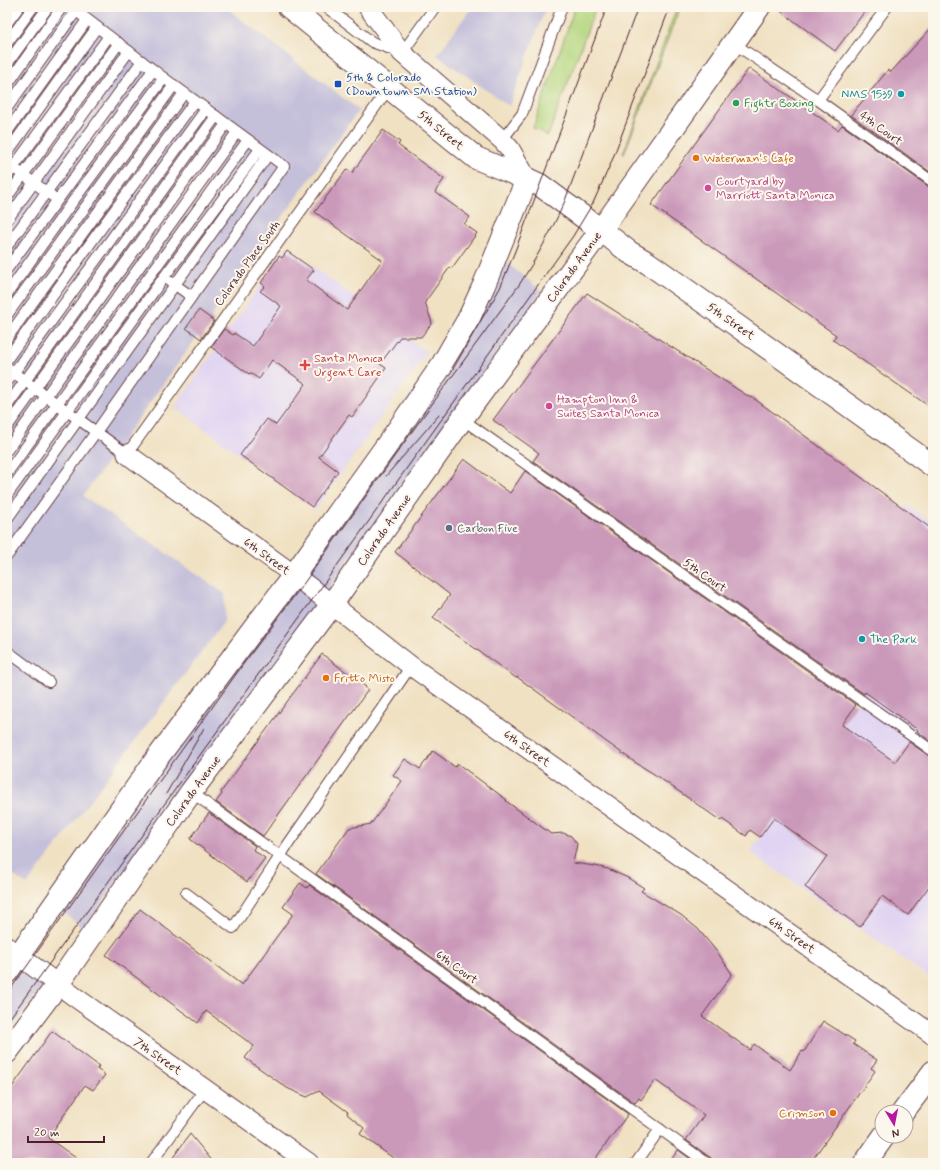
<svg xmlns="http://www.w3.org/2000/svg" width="940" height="1170" font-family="Mynerve,sans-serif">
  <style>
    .built { fill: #e1d4f3 }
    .industrial { fill: #c5c0da }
    .green { fill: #b4d67e; stroke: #7f7a54 }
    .building { fill: #ca99ba }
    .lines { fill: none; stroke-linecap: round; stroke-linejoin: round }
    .lane-casing { stroke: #633c42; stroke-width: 12 }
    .street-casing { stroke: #633c42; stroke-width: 21 }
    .secondary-casing { stroke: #633c42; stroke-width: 24 }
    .lane { stroke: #fff; stroke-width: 10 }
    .street { stroke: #fff; stroke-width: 19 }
    .secondary { stroke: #fff; stroke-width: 22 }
    .tram { stroke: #4a1f2b; stroke-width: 1 }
    .transit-dot { fill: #1a4fb4; stroke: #fbf7ec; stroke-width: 1.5 }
    .culture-dot { fill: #0f9aa8; stroke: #fbf7ec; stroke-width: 1.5 }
    .leisure-dot { fill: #2e9e5b; stroke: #fbf7ec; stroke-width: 1.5 }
    .food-dot { fill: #e8710a; stroke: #fbf7ec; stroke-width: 1.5 }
    .hotel-dot { fill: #d1479c; stroke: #fbf7ec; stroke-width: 1.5 }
    .health-dot { fill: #e0444e; stroke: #fbf7ec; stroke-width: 1.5 }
    .service-dot { fill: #5c6f8a; stroke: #fbf7ec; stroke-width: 1.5 }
    .labels { text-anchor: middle; stroke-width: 4; stroke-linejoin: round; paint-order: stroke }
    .transit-label { font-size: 12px; fill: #164399; stroke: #fbf7ec; text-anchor: start }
    .culture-label { font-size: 12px; fill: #0d838f; stroke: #fbf7ec; text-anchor: end }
    .leisure-label { font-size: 12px; fill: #27864d; stroke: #fbf7ec; text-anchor: start }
    .street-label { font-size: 12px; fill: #4a1f2b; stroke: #fbf7ec }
    .food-label { font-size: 12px; fill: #c56008; stroke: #fbf7ec; text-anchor: start }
    .hotel-label { font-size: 12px; fill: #b23c85; stroke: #fbf7ec; text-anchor: start }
    .health-label { font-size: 12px; fill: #be3a42; stroke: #fbf7ec; text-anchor: start }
    .service-label { font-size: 12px; fill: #4e5e75; stroke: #fbf7ec; text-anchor: start }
  </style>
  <rect width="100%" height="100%" fill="#fbf7ec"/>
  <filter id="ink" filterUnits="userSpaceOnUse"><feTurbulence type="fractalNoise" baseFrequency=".025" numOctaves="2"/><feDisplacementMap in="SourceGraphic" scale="8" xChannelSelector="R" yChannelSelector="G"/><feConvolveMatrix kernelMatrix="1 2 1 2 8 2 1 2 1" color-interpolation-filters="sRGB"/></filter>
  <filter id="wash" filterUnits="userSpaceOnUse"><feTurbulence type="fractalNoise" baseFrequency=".012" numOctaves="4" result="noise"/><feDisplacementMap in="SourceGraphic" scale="16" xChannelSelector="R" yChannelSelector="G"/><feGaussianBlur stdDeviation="0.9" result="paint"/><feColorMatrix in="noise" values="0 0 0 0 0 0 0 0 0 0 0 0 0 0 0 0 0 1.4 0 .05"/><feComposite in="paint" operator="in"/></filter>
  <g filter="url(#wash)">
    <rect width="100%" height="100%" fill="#f0e1c2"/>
    <g class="built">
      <polygon points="287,247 427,352 315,510 175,407"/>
      <polygon points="907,505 933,524 933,980 750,852 864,695 801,650"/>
    </g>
    <g class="industrial">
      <polygon points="7,7 225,7 359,110 83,496 225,594 224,622 27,885 7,871"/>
      <polygon points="472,7 546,7 509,106 437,55"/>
      <polygon points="503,260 542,291 84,928 61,911"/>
      <polygon points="20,969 43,985 7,1035 7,986"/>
    </g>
    <g class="green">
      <polygon points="575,7 596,7 548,136 533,128"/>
      <polygon points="677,7 680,7 624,154 623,154"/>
    </g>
    <g id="blocks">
      <g class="building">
        <polygon points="775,7 868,7 835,51"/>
        <polygon points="933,26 933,174 851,115 888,70 891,72"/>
        <polygon points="749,68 838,130 842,125 929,187 933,188 933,409 833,340 836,335 651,205"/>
        <polygon points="383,130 400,142 398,145 444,179 435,192 470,217 464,224 477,233 452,268 450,267 425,302 432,323 421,337 400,337 380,364 386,368 352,417 349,415 319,457 338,471 312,507 240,455 267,419 276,425 306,384 272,360 259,379 250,373 249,374 211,347 224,329 233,335 234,333 253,346 281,306 260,291 265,286 261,283 279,256 282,258 287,251 314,270 306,280 347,310 382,260 315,212 347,169 352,173"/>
        <polygon points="587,293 751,398 752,397 933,530 933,743 917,731 918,730 865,692 864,694 533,461 539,453 493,420"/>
        <polygon points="199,310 214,321 201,339 186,328"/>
        <polygon points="464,459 510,493 525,471 856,705 842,725 895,762 909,742 929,756 933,757 933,881 908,915 882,896 860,927 805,887 827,856 774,818 760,837 750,830 746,836 722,819 721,821 654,774 633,761 517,677 516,678 433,618 450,595 395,552"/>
        <polygon points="322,654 366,687 365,688 368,690 263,836 216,802 222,794 221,792"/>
        <polygon points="433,751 455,767 458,764 507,800 506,801 551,834 563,833 571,836 577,844 573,863 595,866 608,869 628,878 644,888 641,891 681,915 698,929 718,953 732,974 702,1016 750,1050 754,1044 790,1070 802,1051 804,1052 823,1021 855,1041 853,1044 877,1060 871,1068 875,1071 810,1163 713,1163 711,1158 686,1140 704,1115 655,1080 641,1100 639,1098 635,1103 316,874 349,828 371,824 402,781 393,775 405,759 420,769"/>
        <polygon points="209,813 255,846 253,850 265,858 247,882 190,839"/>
        <polygon points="300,883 307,888 309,885 628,1114 592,1163 400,1163 360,1134 364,1128 347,1114 348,1112 319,1091 307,1097 287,1088 245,1058 254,1046 206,1011 198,1023 106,955 140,909 242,985 293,914 283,907"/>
        <polygon points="52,1031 99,1066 97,1069 105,1075 93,1090 85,1085 48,1138 83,1163 7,1163 7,1094"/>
        <polygon points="190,1134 214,1163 169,1163"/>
        <polygon points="678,1150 696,1163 669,1163"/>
      </g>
    </g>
  </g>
  <g filter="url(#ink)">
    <use href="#blocks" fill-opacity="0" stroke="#633c42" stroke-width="1"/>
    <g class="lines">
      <defs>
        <g id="lane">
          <polyline points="326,7 372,42 402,53 435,7"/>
          <polyline points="7,23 19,7"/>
          <polyline points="7,43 33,7"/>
          <polyline points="733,43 818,100 933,182"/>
          <polyline points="7,64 48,7"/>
          <polyline points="7,85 62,7"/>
          <polyline points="818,100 887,7"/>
          <polyline points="7,108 76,11"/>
          <polyline points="7,132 87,20"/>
          <polyline points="502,140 522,114 562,7"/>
          <polyline points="7,153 97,27"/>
          <polyline points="7,163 52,196"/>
          <polyline points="7,176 109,36"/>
          <polyline points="7,197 119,43"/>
          <polyline points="7,220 129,51"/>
          <polyline points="7,246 142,61"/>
          <polyline points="7,269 153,70"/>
          <polyline points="171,282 191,296"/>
          <polyline points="7,294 68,208 164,78"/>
          <polyline points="7,315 174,85"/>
          <polyline points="7,338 184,93"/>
          <polyline points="7,359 100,230 195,101"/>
          <polyline points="7,368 127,454 389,88"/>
          <polyline points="7,382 206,109"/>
          <polyline points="7,406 216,116"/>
          <polyline points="462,419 933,751"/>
          <polyline points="7,427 226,124"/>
          <polyline points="7,450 237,132"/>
          <polyline points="7,473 248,140"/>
          <polyline points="7,495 164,277 260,149"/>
          <polyline points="7,519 268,155"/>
          <polyline points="7,556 96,432 284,166 164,78 71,7"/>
          <polyline points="7,651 49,682"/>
          <polyline points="191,792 707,1163"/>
          <polyline points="186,893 233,928 280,856 411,666"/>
          <polyline points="151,1163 205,1089"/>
          <polyline points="636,1163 660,1129"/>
        </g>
        <g id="street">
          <polyline points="368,7 402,53 502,140 510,149 527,179"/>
          <polyline points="127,454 294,575 411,666 933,1035"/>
          <polyline points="7,947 75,997 309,1163"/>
        </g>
        <g id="secondary">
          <polyline points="289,7 476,158 527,179 540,185 601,230 629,252 648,263 736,325 933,466"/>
          <polyline points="7,972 155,761 294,575 397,431 442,365 469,318 484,285 527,179"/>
          <polyline points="7,1052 58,984 191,792 332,604 462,419 601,230 759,7"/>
          <polyline points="903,1112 933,1072"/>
          <polyline points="865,1163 884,1136"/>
        </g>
      </defs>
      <use href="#lane" class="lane-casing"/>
      <use href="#street" class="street-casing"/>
      <use href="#secondary" class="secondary-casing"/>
      <use href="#lane" class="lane"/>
      <use href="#street" class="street"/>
      <use href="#secondary" class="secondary"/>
      <g class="tram">
        <polyline points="452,368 492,302 500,288 515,251 607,7"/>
        <polyline points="386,476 439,415"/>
        <polyline points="166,794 204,728"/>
        <path d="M7,994L244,663L304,583L416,426L519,285C536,259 551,232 564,203L638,7"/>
        <polyline points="7,1022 341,560 573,236 593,203 611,163 670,7"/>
      </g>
    </g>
  </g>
  <rect class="transit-dot" x="334" y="80" width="8" height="8" rx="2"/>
  <g class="culture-dot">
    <circle cx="901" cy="94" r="4"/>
    <circle cx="862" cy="639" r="4"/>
  </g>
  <circle class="leisure-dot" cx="736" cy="103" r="4"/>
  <g class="food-dot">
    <circle cx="696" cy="158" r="4"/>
    <circle cx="326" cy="678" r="4"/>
    <circle cx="833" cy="1113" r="4"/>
  </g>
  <g class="hotel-dot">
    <circle cx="708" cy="188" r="4"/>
    <circle cx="549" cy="406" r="4"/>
  </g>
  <path class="health-dot" d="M303 359h4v4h4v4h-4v4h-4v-4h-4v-4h4z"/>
  <circle class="service-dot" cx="449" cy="528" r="4"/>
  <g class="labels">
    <g class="transit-label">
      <text x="346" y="81">5th &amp; Colorado<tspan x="346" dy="14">(Downtown SM Station)</tspan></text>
    </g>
    <g class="culture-label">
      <text x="893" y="98">NMS 1539</text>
      <text x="870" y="643" text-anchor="start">The Park</text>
    </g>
    <g class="leisure-label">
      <text x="744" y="107">Fightr Boxing</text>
    </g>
    <g class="street-label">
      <text transform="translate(881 128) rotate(36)" y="4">4th Court</text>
      <text transform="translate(441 130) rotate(39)" y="4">5th Street</text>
      <text transform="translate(247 263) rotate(-54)" y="4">Colorado Place South</text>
      <text transform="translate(574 267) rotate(-54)" y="4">Colorado Avenue</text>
      <text transform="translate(731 321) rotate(35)" y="4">5th Street</text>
      <text transform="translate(384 530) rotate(-55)" y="4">Colorado Avenue</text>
      <text transform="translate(267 556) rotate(36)" y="4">6th Street</text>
      <text transform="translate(705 575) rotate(35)" y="4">5th Court</text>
      <text transform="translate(527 748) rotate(35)" y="4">6th Street</text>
      <text transform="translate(193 791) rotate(-54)" y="4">Colorado Avenue</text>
      <text transform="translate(792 935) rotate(35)" y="4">6th Street</text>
      <text transform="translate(457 967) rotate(36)" y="4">6th Court</text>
      <text transform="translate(158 1056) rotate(35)" y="4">7th Street</text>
    </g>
    <g class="food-label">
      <text x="704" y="162">Waterman's Cafe</text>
      <text x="334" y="682">Fritto Misto</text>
      <text x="825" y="1117" text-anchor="end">Crimson</text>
    </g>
    <g class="hotel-label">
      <text x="716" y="185">Courtyard by<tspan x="716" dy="14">Marriott Santa Monica</tspan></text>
      <text x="557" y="403">Hampton Inn &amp;<tspan x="557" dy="14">Suites Santa Monica</tspan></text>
    </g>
    <g class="health-label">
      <text x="314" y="362">Santa Monica<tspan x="314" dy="14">Urgent Care</tspan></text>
    </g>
    <g class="service-label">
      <text x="457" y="532">Carbon Five</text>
    </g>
  </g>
  <rect width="940" height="1170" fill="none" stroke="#fbf7ec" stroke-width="24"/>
  <g transform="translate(894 1124) rotate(170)"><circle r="19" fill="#fbf7ec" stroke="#b4a19f"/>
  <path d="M0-3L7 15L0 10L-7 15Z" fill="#b5179e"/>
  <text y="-6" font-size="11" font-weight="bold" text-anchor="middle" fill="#4a1f2b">N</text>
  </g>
  <path d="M28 1136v6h76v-6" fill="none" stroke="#4a1f2b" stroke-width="2"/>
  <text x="34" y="1136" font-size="12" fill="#4a1f2b" stroke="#fbf7ec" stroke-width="3" paint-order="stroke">20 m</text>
</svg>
